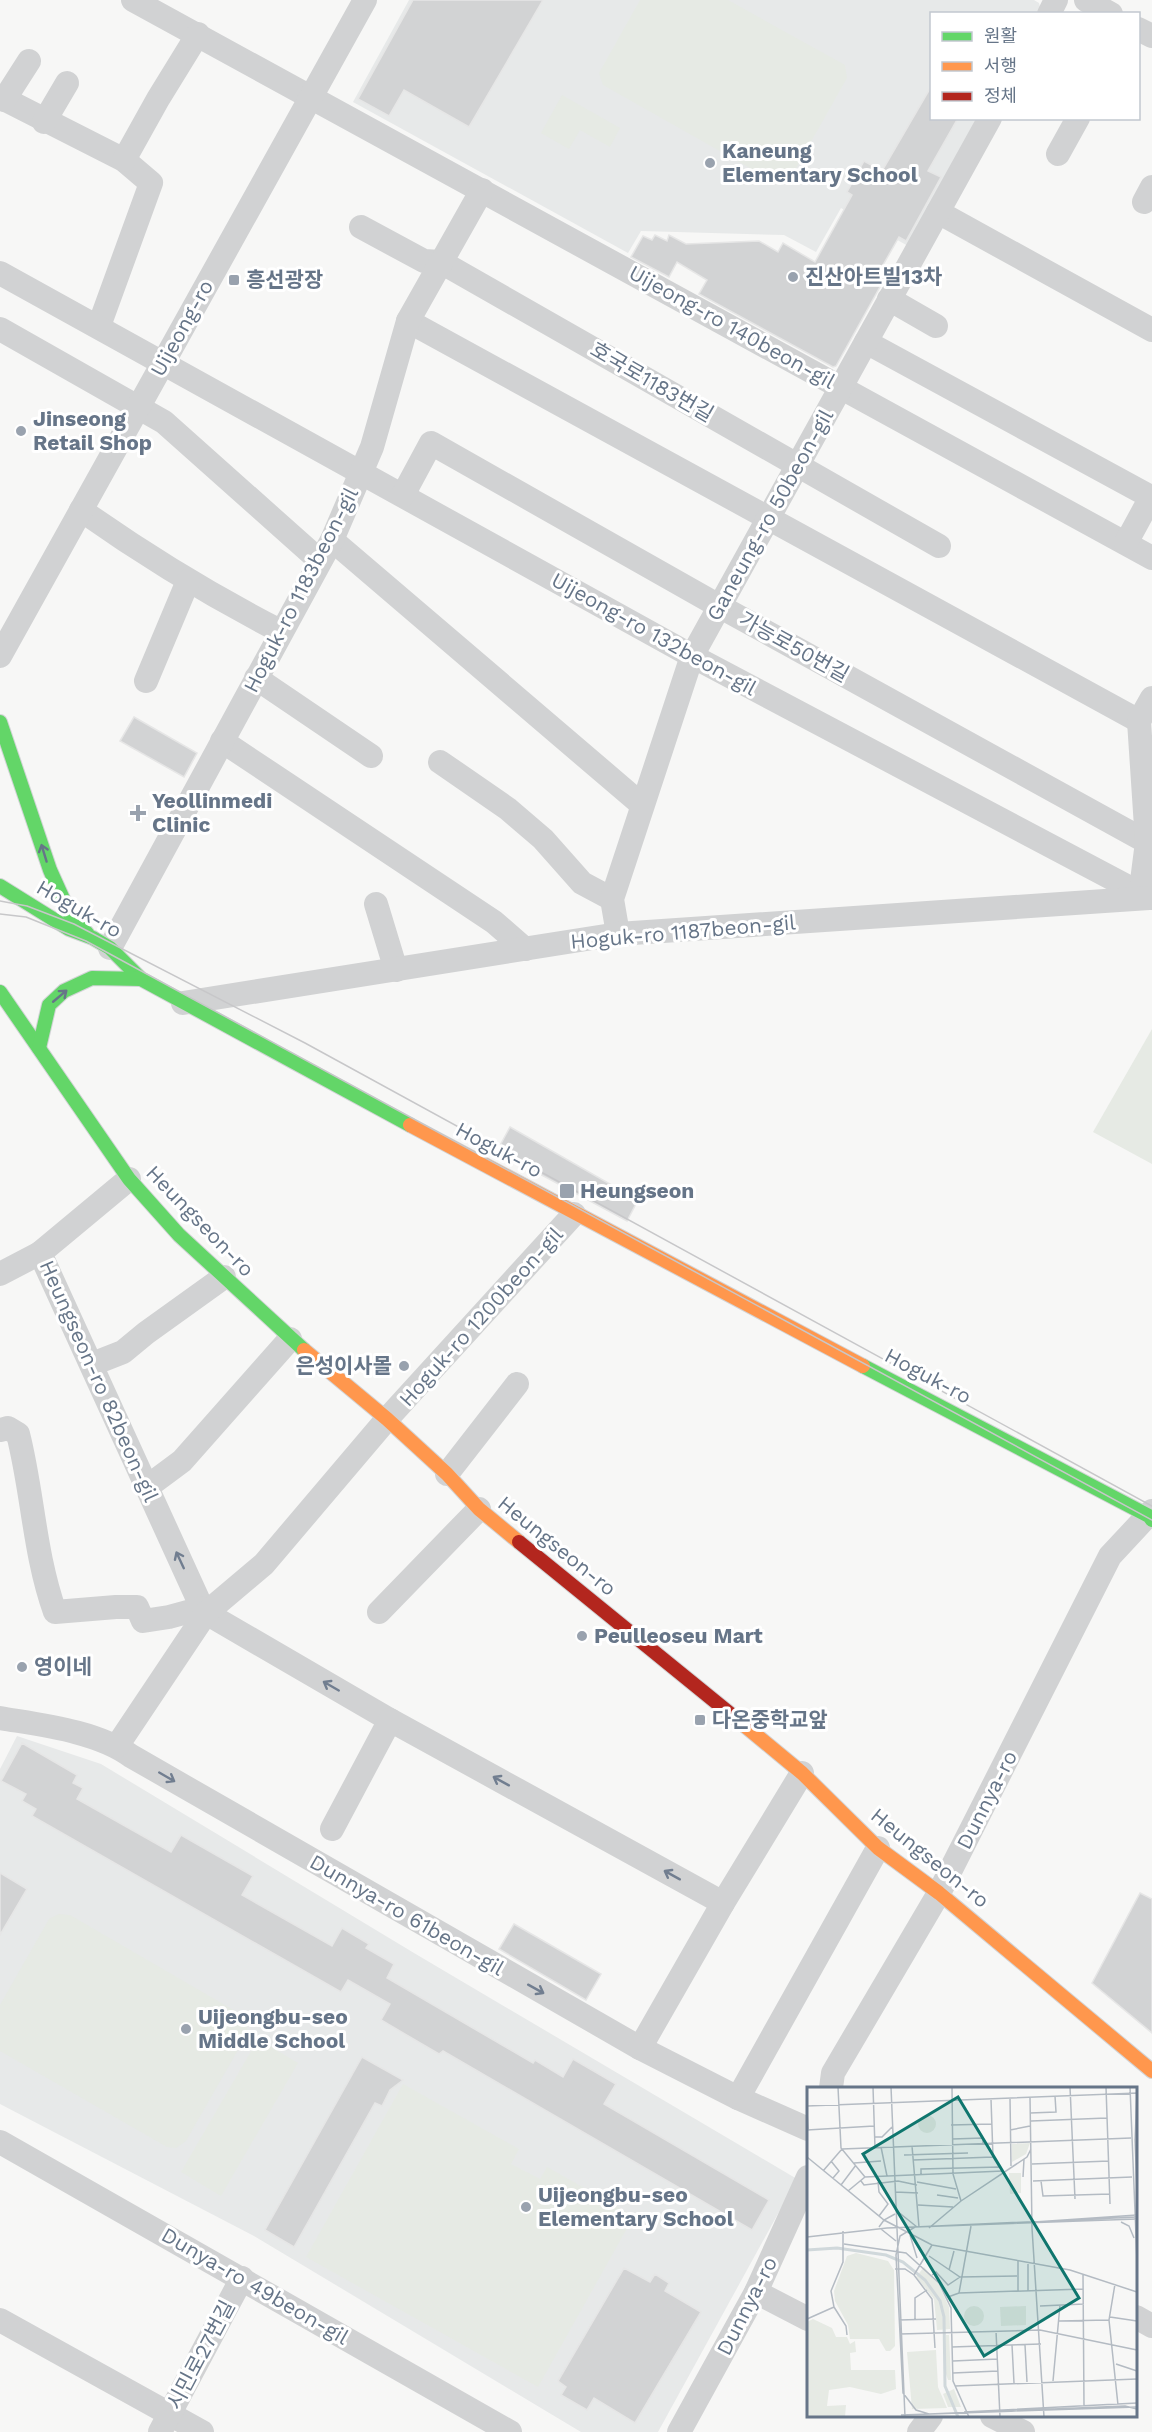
<svg xmlns="http://www.w3.org/2000/svg" width="1152" height="2432" font-family="'Work Sans','Noto Sans KR',sans-serif">
  <style>
    .built { fill: #e7e9e9 }
    .green { fill: #e6eae4 }
    .building { fill: #d2d3d4; stroke: #e6e6e6; stroke-width: 1.5 }
    .lines { fill: none; stroke-linecap: round; stroke-linejoin: round }
    .fast-casing { stroke: #d2d4d6; stroke-width: 16 }
    .slow-casing { stroke: #d2d4d6; stroke-width: 16 }
    .jam-casing { stroke: #d2d4d6; stroke-width: 16 }
    .street { stroke: #d1d2d3; stroke-width: 24 }
    .fast { stroke: #63d668; stroke-width: 14 }
    .slow { stroke: #ff974d; stroke-width: 14 }
    .jam { stroke: #b3261e; stroke-width: 14 }
    .tram { stroke: #c7c7c9; stroke-width: 1.5 }
    .oneway { stroke: #667588 }
    .oneway2 { stroke: #717e90 }
    .poi-dot { fill: #99a2ae; stroke: #fff; stroke-width: 2 }
    .labels { text-anchor: middle; stroke-width: 6; stroke-linejoin: round; paint-order: stroke }
    .poi-label { font-size: 21px; font-weight: bold; fill: #667588; stroke: #fff; text-anchor: start }
    .street-label { font-size: 21px; fill: #667588; stroke: #fff }
    .inset-river { fill: none; stroke: #d0d8db; stroke-width: 3 }
    .inset-road { fill: none; stroke: #b4bbc3; stroke-width: 1.5 }
    .view { fill: #0f766e; fill-opacity: 0.15; stroke: #0f766e; stroke-width: 3 }
    .inset-edge { fill: none; stroke: #667588; stroke-width: 3 }
  </style>
  <rect width="100%" height="100%" fill="#f7f7f6"/>
  <g class="built">
    <polygon points="409,0 1034,0 1039,3 1041,11 1039,14 932,14 932,118 980,119 908,246 841,208 816,252 784,235 641,231 628,253 353,102"/>
    <polygon points="17,1736 101,1764 414,1953 797,2179 658,2432 581,2432 254,2236 0,2104 0,1769"/>
  </g>
  <g class="green">
    <polygon points="640,0 728,0 845,65 847,78 790,179 778,184 603,85 599,73"/>
    <polygon points="562,95 620,128 610,147 580,130 569,149 541,133"/>
    <polygon points="1152,1029 1152,1164 1093,1132"/>
    <polygon points="59,1914 70,1915 242,2015 247,2025 247,2034 186,2141 176,2148 167,2147 0,2051 0,2005 49,1919"/>
    <polygon points="258,2039 298,2063 221,2196 181,2172"/>
    <polygon points="403,2084 519,2149 511,2164 540,2179 547,2167 634,2216 538,2387 306,2257"/>
  </g>
  <g class="building">
    <polygon points="413,0 543,0 469,127 404,90 389,116 358,99"/>
    <polygon points="932,85 932,118 958,118 928,171 941,177 906,241 899,237 879,272 886,276 836,366 833,367 699,294 707,280 677,262 669,277 631,257 643,236 652,240 655,235 667,241 669,235 686,244 759,241 778,252 783,243 815,262 852,195 847,192 864,161 882,171"/>
    <polygon points="134,717 197,753 184,777 120,741"/>
    <polygon points="510,1127 638,1200 627,1221 497,1151"/>
    <polygon points="22,1743 77,1775 73,1783 83,1788 77,1799 171,1852 181,1835 253,1876 242,1895 332,1946 342,1928 369,1944 366,1948 394,1964 387,1978 533,2063 535,2060 563,2077 573,2059 616,2084 604,2104 769,2200 752,2230 443,2051 439,2054 381,2020 390,2004 348,1980 341,1992 32,1816 36,1809 22,1801 26,1794 1,1781"/>
    <polygon points="0,1873 27,1889 0,1935"/>
    <polygon points="1140,1893 1152,1899 1152,2033 1092,1983"/>
    <polygon points="514,1924 601,1974 586,2000 499,1949"/>
    <polygon points="362,2057 403,2080 390,2090 382,2106 375,2103 294,2247 265,2230"/>
    <polygon points="624,2268 650,2282 655,2274 669,2283 665,2291 701,2312 635,2423 594,2398 587,2410 561,2395 566,2387 558,2381"/>
  </g>
  <g class="lines">
    <defs>
      <g id="fast">
        <polyline points="0,722 50,870 73,921 87,933"/>
        <polyline points="0,886 69,929 93,938 110,948 141,979 410,1125"/>
        <polyline points="0,992 129,1179 179,1235 304,1350"/>
        <polyline points="39,1048 49,1005 64,991 92,978 141,979"/>
        <polyline points="863,1366 1149,1516 1152,1520"/>
      </g>
      <g id="slow">
        <polyline points="410,1125 863,1366"/>
        <polyline points="304,1350 387,1419 447,1474 479,1509 519,1542"/>
        <polyline points="744,1725 802,1773 878,1848 939,1893 1152,2071"/>
      </g>
      <polyline id="jam" points="519,1542 744,1725"/>
    </defs>
    <use href="#fast" class="fast-casing"/>
    <use href="#slow" class="slow-casing"/>
    <use href="#jam" class="jam-casing"/>
    <g class="street">
      <polyline points="133,0 1152,558"/>
      <polyline points="1086,0 1111,14"/>
      <polyline points="1049,14 1056,0"/>
      <polyline points="1138,29 1152,36"/>
      <polyline points="0,97 124,160 151,183 99,326"/>
      <polyline points="4,100 29,61"/>
      <polyline points="44,122 67,83"/>
      <polyline points="1058,154 1078,118"/>
      <polyline points="124,160 158,99 198,34"/>
      <polyline points="1144,202 1152,187"/>
      <polyline points="938,212 1152,330"/>
      <polyline points="361,227 424,261 441,262 939,546"/>
      <polyline points="0,273 692,656 1149,898"/>
      <polyline points="889,299 936,326"/>
      <polyline points="408,321 1139,721"/>
      <polyline points="0,329 164,422 320,561"/>
      <polyline points="866,342 1151,497 1126,543"/>
      <polyline points="403,495 431,443 719,606 1147,842"/>
      <path d="M81,510C146,556 210,595 280,631"/>
      <polyline points="332,540 642,805"/>
      <polyline points="0,656 365,0"/>
      <polyline points="256,678 371,756"/>
      <polyline points="146,681 188,581"/>
      <polyline points="222,741 494,922 525,949"/>
      <polyline points="440,762 508,809 543,839 582,883 612,899"/>
      <polyline points="1149,898 1142,881 1147,842 1139,721 1152,698"/>
      <polyline points="376,904 396,970"/>
      <polyline points="618,934 612,899 692,656 990,118"/>
      <polyline points="110,948 332,540 372,447 408,321 482,190"/>
      <polyline points="183,1003 618,934 1149,898"/>
      <polyline points="40,1253 202,1608 206,1613 390,1720 723,1903"/>
      <polyline points="0,1274 40,1253 129,1179"/>
      <polyline points="91,1362 100,1361 123,1352 146,1333 224,1277"/>
      <path d="M0,1430L8,1428L18,1434C33,1493 34,1553 55,1612L116,1607H137L143,1621L169,1617L202,1608"/>
      <polyline points="447,1474 517,1384"/>
      <polyline points="147,1487 182,1461 290,1339"/>
      <polyline points="379,1612 479,1509"/>
      <path d="M0,1718C41,1725 97,1731 131,1756L640,2048L738,2098L808,2129"/>
      <polyline points="117,1746 206,1613 264,1564 387,1419 574,1214"/>
      <polyline points="332,1829 390,1720"/>
      <polyline points="640,2048 723,1903 802,1773"/>
      <polyline points="831,2088 833,2073 939,1893 1110,1556 1152,1511"/>
      <polyline points="738,2098 878,1848"/>
      <polyline points="0,2142 510,2432"/>
      <polyline points="756,2292 808,2319"/>
      <polyline points="1136,2317 1152,2326"/>
      <polyline points="0,2320 202,2432"/>
      <polyline points="992,2416 1023,2432"/>
      <polyline points="160,2432 242,2278"/>
      <polyline points="679,2432 756,2292 808,2177"/>
      <polyline points="919,2432 931,2416"/>
    </g>
    <use href="#fast" class="fast"/>
    <use href="#slow" class="slow"/>
    <use href="#jam" class="jam"/>
    <g class="tram">
      <polyline points="0,901 27,906 74,924 305,1043 1152,1506"/>
      <polyline points="0,914 26,917 86,941 1152,1520"/>
    </g>
  </g>
  <defs><path id="oneway-shaft" d="M-6 0H5M1.5-3L5.5 0L1.5 3" fill="none" stroke-width="1.6" stroke-linecap="round" stroke-linejoin="round" transform="scale(1.5)"/></defs>
  <g class="oneway">
    <use href="#oneway-shaft" transform="translate(44 853) rotate(-107)"/>
    <use href="#oneway-shaft" transform="translate(60 996) rotate(-40)"/>
  </g>
  <g class="oneway2">
    <use href="#oneway-shaft" transform="translate(180 1560) rotate(-115)"/>
    <use href="#oneway-shaft" transform="translate(331 1686) rotate(-150)"/>
    <use href="#oneway-shaft" transform="translate(167 1777) rotate(30)"/>
    <use href="#oneway-shaft" transform="translate(501 1781) rotate(-151)"/>
    <use href="#oneway-shaft" transform="translate(672 1875) rotate(-151)"/>
    <use href="#oneway-shaft" transform="translate(536 1989) rotate(29)"/>
  </g>
  <g class="poi-dot">
    <circle cx="710" cy="163" r="6"/>
    <circle cx="793" cy="277" r="6"/>
    <rect x="228" y="274" width="12" height="12" rx="3"/>
    <circle cx="21" cy="431" r="6"/>
    <path d="M135 804h6v6h6v6h-6v6h-6v-6h-6v-6h6z"/>
    <rect x="559" y="1183" width="16" height="16" rx="3"/>
    <circle cx="404" cy="1366" r="6"/>
    <circle cx="582" cy="1636" r="6"/>
    <circle cx="22" cy="1667" r="6"/>
    <rect x="694" y="1714" width="12" height="12" rx="3"/>
    <circle cx="186" cy="2029" r="6"/>
    <circle cx="526" cy="2207" r="6"/>
  </g>
  <g class="labels">
    <g class="poi-label">
      <text x="722" y="158">Kaneung<tspan x="722" dy="24">Elementary School</tspan></text>
      <text x="805" y="284">진산아트빌13차</text>
      <text x="246" y="287">흥선광장</text>
      <text x="33" y="426">Jinseong<tspan x="33" dy="24">Retail Shop</tspan></text>
      <text x="152" y="808">Yeollinmedi<tspan x="152" dy="24">Clinic</tspan></text>
      <text x="580" y="1198">Heungseon</text>
      <text x="392" y="1373" text-anchor="end">은성이사몰</text>
      <text x="594" y="1643">Peulleoseu Mart</text>
      <text x="34" y="1674">영이네</text>
      <text x="712" y="1727">다온중학교앞</text>
      <text x="198" y="2024">Uijeongbu-seo<tspan x="198" dy="24">Middle School</tspan></text>
      <text x="538" y="2202">Uijeongbu-seo<tspan x="538" dy="24">Elementary School</tspan></text>
    </g>
    <g class="street-label">
      <text transform="translate(732 327) rotate(29)" y="7">Uijeong-ro 140beon-gil</text>
      <text transform="translate(182 328) rotate(-61)" y="7">Uijeong-ro</text>
      <text transform="translate(652 382) rotate(30)" y="7">호국로1183번길</text>
      <text transform="translate(770 515) rotate(-61)" y="7">Ganeung-ro 50beon-gil</text>
      <text transform="translate(301 590) rotate(-63)" y="7">Hoguk-ro 1183beon-gil</text>
      <text transform="translate(654 634) rotate(29)" y="7">Uijeong-ro 132beon-gil</text>
      <text transform="translate(794 647) rotate(29)" y="7">가능로50번길</text>
      <text transform="translate(79 909) rotate(30)" y="7">Hoguk-ro</text>
      <text transform="translate(683 932) rotate(-5)" y="7">Hoguk-ro 1187beon-gil</text>
      <text transform="translate(499 1150) rotate(28)" y="7">Hoguk-ro</text>
      <text transform="translate(200 1221) rotate(46)" y="7">Heungseon-ro</text>
      <text transform="translate(481 1317) rotate(-48)" y="7">Hoguk-ro 1200beon-gil</text>
      <text transform="translate(928 1376) rotate(28)" y="7">Hoguk-ro</text>
      <text transform="translate(99 1381) rotate(66)" y="7">Heungseon-ro 82beon-gil</text>
      <text transform="translate(557 1546) rotate(39)" y="7">Heungseon-ro</text>
      <text transform="translate(987 1800) rotate(-63)" y="7">Dunnya-ro</text>
      <text transform="translate(930 1858) rotate(39)" y="7">Heungseon-ro</text>
      <text transform="translate(407 1915) rotate(30)" y="7">Dunnya-ro 61beon-gil</text>
      <text transform="translate(255 2286) rotate(30)" y="7">Dunya-ro 49beon-gil</text>
      <text transform="translate(747 2306) rotate(-63)" y="7">Dunnya-ro</text>
      <text transform="translate(201 2355) rotate(-62)" y="7">시민로27번길</text>
    </g>
  </g>
  <g transform="translate(807 2087)">
    <rect width="330" height="330" fill="#f7f7f6"/>
    <path d="M111 37a9 9 0 1 1 18 0a9 9 0 1 1-18 0ZM223,56L219,67L205,75V57ZM202,86H214V106L203,107ZM49,166L81,174L87,183L88,259L83,264H79L72,252H43L41,238L28,214L27,204L40,169ZM117,180L131,196L142,220L143,242L130,243L127,212L109,190ZM157 229a10 10 0 1 1 20 0a10 10 0 1 1-20 0ZM219,219V238L194,239L193,220ZM6,232L25,241L29,250H40L43,257L48,254L49,265L43,266L44,283H88L89,302L74,307L43,300L22,303L20,319L39,318L38,330H0V235ZM139,248H142L144,293H141L138,284ZM129,263L131,300L140,321L105,322L100,265ZM147,302L154,320H141L138,312L136,307Z" fill="#e6eae4"/>
    <path class="inset-river" d="M0,163L30,161L79,168L96,175L118,193L133,214L137,230L138,299L151,330"/>
    <path class="inset-road" d="M31,0L34,61L58,90M66,0L68,61M84,0L98,330M145,0L146,87L154,114M263,0L268,112M299,0L303,117M323,0L330,174M223,10L225,141L237,330M203,11L204,79M184,12L186,70L193,81M0,19L330,6L328,54M0,24L1,42M223,26L249,25L248,9M224,34L300,31M144,38L185,37M0,43L67,39M203,43L223,39M68,50H75L85,40M145,52L176,51V56M328,52L330,103M105,59L112,140M74,60L80,89M97,68L161,66M0,70L77,133L125,158L263,183L330,205M106,73L186,70M24,74L32,84L26,91M47,76L74,74M225,77L302,74M16,84L35,62L324,51M114,88V82L193,80M216,90L217,72M54,94L57,98L91,94L110,98M226,94L325,90M234,94L236,109L303,107M71,95L72,105L81,117L72,129M110,95L149,102M34,98L49,78M41,104L58,90L196,84M88,105L111,106M130,108L151,111M111,118L146,120M90,124L110,140M330,130L108,140L93,149L89,168L96,306L109,323L122,327L318,319L330,322M227,135L330,128M314,135L322,139L327,151M72,140L77,133L88,127M122,141L154,114L220,70L224,62M74,142L89,154M103,148L110,171M0,150L80,141L330,132M37,157L99,166L132,196L144,221L146,294L162,330M122,169L153,190L210,189M211,174V205M221,177V204M88,182H98L107,188L125,212L128,261M142,183L147,164M276,187L277,319M107,188L125,158M125,188L129,185L141,198L153,190M308,197L302,233L311,318M152,206L164,139M141,210L152,206L276,202M233,219L277,217M27,220L39,239L40,248M303,230L330,234M0,232L27,220L24,204L36,175V144M92,233L129,232M108,233V211L120,203M252,234L302,233M189,244L193,330M93,247L233,243L330,263M205,258L207,296M218,258L220,295M145,260L234,257M146,274L191,272M309,277L330,284M146,286L191,284M246,294L253,218M148,299L330,292M157,325L330,316M94,328L330,320"/>
    <path class="view" d="M151,10L272,211L177,269L56,67Z"/>
    <rect width="330" height="330" class="inset-edge"/>
  </g>
  <rect x="930" y="12" width="210" height="108" fill="#ffffff" stroke="#c2c8cf" stroke-width="1.5"/>
  <rect x="942" y="32" width="30" height="9" fill="#63d668" stroke="#c2c8cf" stroke-width="1.5"/>
  <text x="984" y="42" font-size="18" fill="#667588">원활</text>
  <rect x="942" y="62" width="30" height="9" fill="#ff974d" stroke="#c2c8cf" stroke-width="1.5"/>
  <text x="984" y="72" font-size="18" fill="#667588">서행</text>
  <rect x="942" y="92" width="30" height="9" fill="#b3261e" stroke="#c2c8cf" stroke-width="1.5"/>
  <text x="984" y="102" font-size="18" fill="#667588">정체</text>
</svg>
